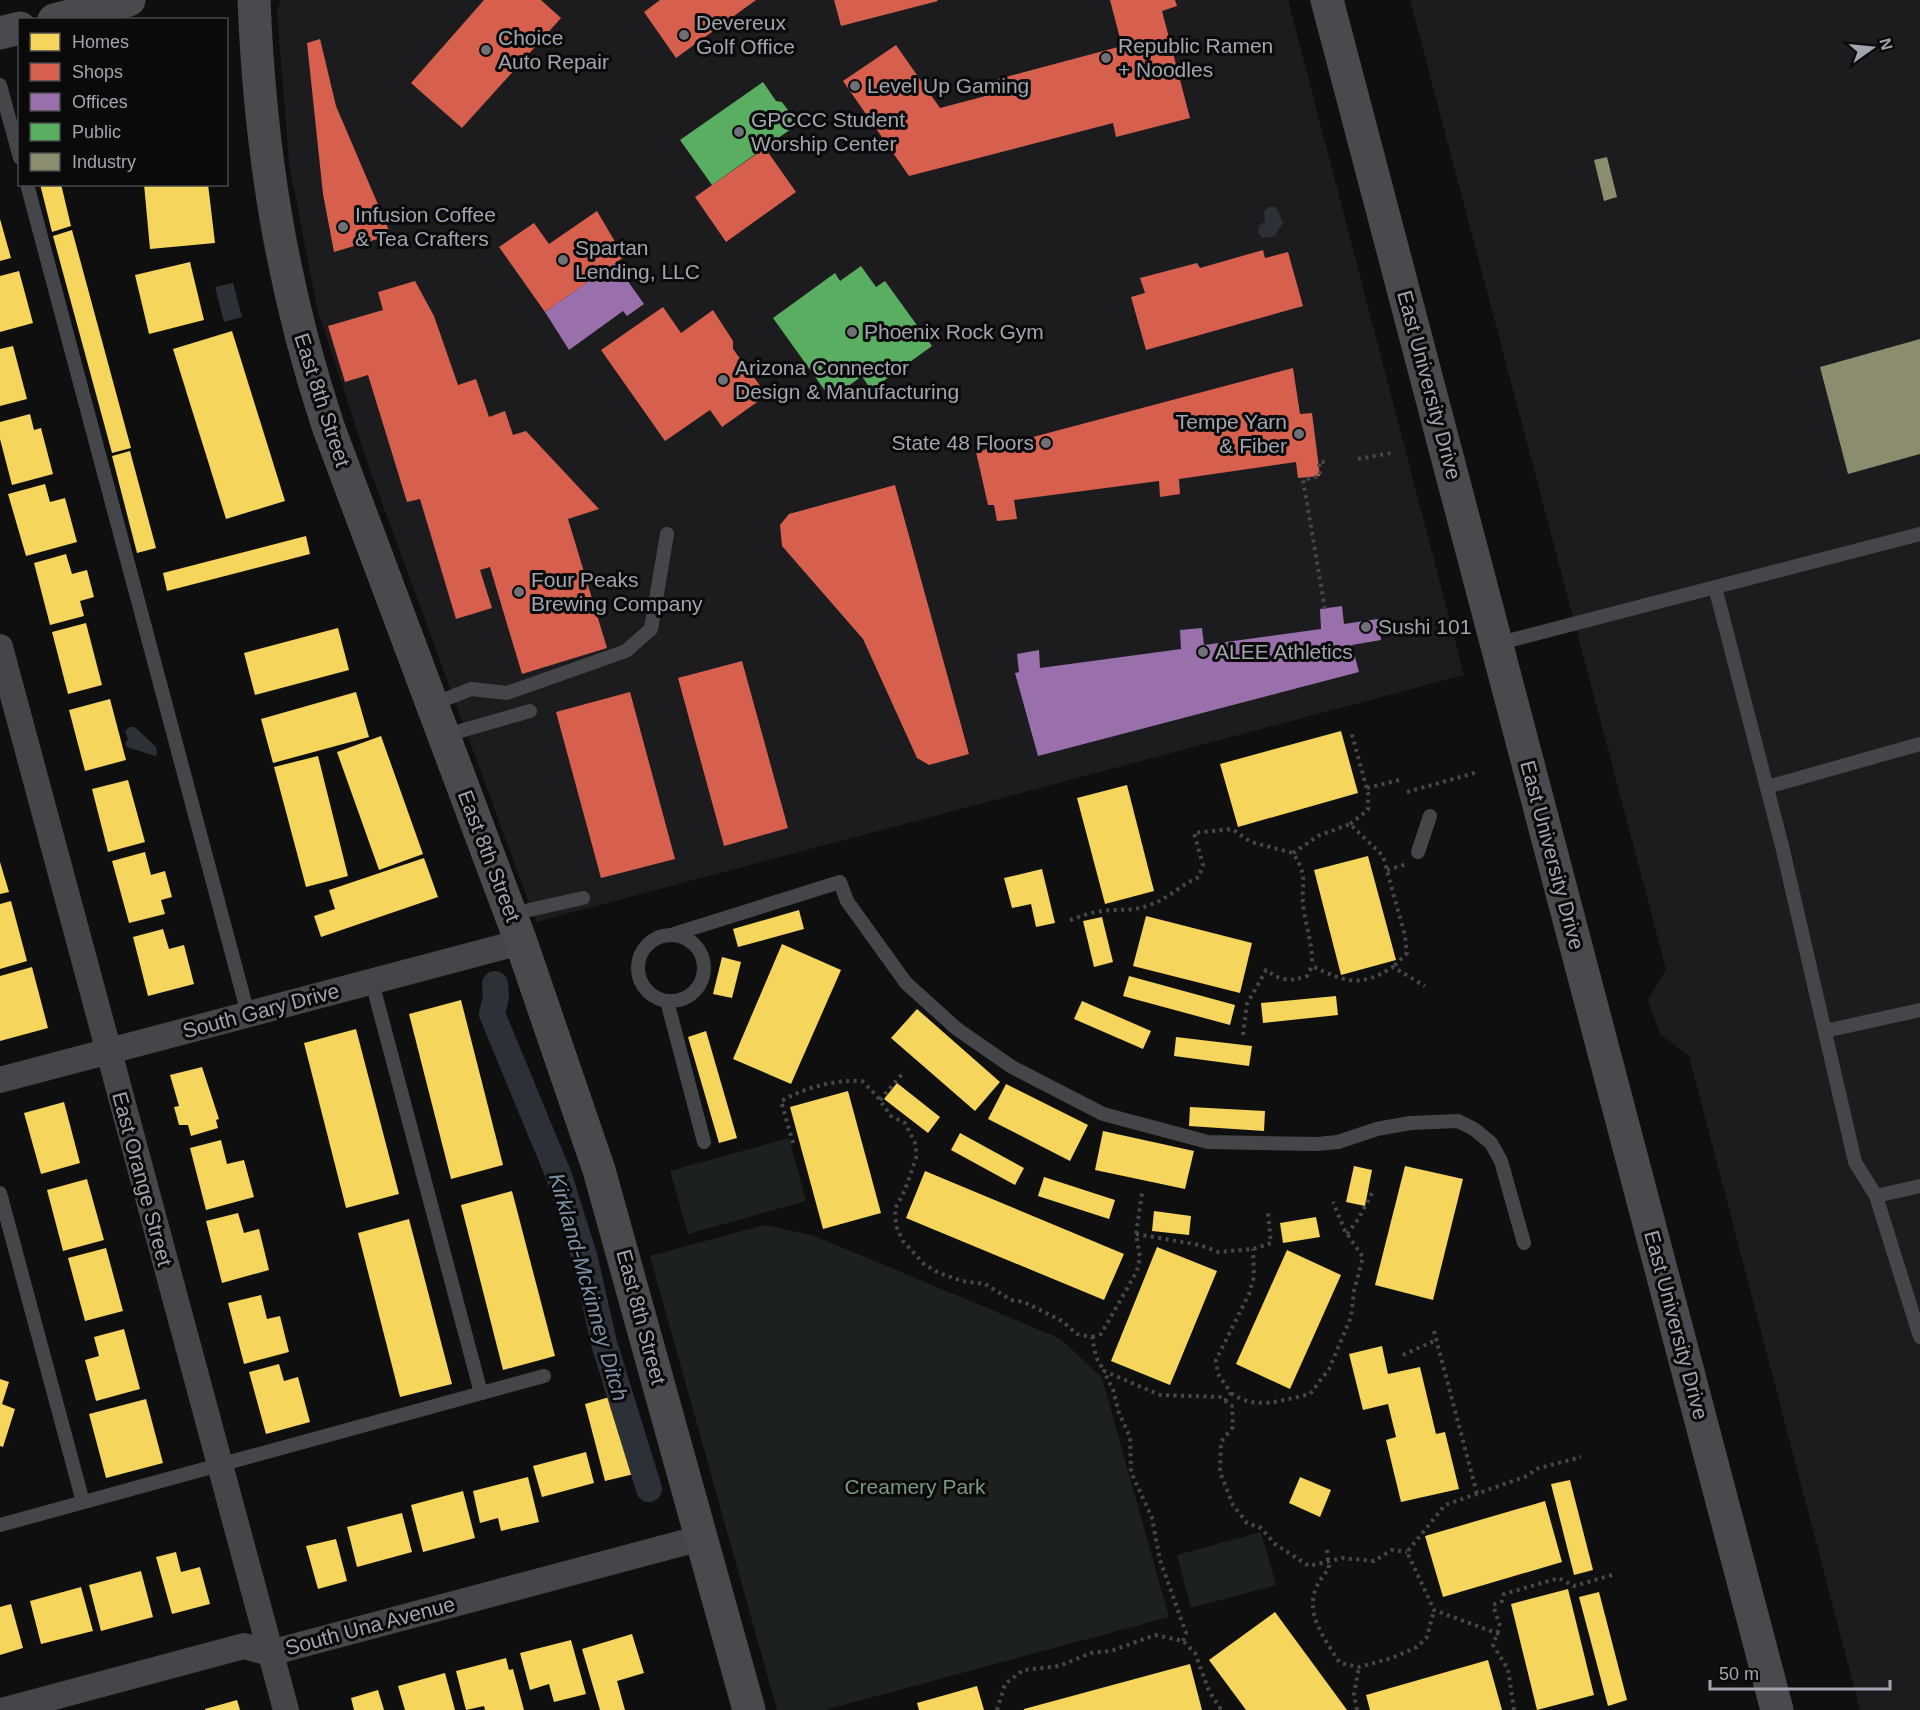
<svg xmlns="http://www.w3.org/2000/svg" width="1920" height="1710" font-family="Helvetica,sans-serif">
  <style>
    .built { fill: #1c1c1e }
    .green { fill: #1c211d }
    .water { fill: #2b3137 }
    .homes { fill: #f6d55c }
    .shops { fill: #d6604d }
    .offices { fill: #9970ab }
    .public { fill: #5aae61 }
    .industry { fill: #8c8c6e }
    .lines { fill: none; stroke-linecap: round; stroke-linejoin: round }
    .canal { stroke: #2b3137; stroke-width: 26 }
    .path { stroke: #47484b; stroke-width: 4; stroke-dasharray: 3 4.5; stroke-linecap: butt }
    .lane { stroke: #454649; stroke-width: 14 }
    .street { stroke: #454649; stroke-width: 26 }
    .secondary { stroke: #494a4d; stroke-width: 33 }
    .poi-dot { fill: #6f7077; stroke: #0a0a0b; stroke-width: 2 }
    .labels { text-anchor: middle; stroke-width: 6; stroke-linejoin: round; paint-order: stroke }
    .poi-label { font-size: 21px; fill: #a2a5af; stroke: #0a0a0b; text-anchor: start }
    .street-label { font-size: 21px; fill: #a2a5af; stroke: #0a0a0b }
    .park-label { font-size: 21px; fill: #7b987f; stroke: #0a0a0b }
    .water-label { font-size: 22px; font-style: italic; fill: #7d90a6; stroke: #0a0a0b }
  </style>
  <rect width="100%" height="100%" fill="#0f0f10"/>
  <g class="built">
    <polygon points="281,0 1288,0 1464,675 536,922 370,470 317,308 289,163 277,11"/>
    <polygon points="1410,0 1920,0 1920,1710 1860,1710 1689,1056 1660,1034 1648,1000 1666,969"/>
  </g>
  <g class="green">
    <polygon points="789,1138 806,1201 688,1234 670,1171"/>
    <polygon points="764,1225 812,1235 1061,1339 1102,1378 1169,1617 825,1710 777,1710 650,1256"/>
    <polygon points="1261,1532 1276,1585 1191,1608 1177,1555"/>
  </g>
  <g class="water">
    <polygon points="1269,207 1276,207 1283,223 1275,236 1262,238 1258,232 1259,226 1265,221 1264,211"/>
    <polygon points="233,283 242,317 224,322 215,287"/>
    <polygon points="130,727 135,727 156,747 157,754 155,756 127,747 125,744 128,739 125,731"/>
  </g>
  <g class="homes">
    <polygon points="40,184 61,184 71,226 52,232"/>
    <polygon points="144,184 208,184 215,243 150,249"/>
    <polygon points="0,219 11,258 0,261"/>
    <polygon points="72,230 131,448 112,453 53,236"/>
    <polygon points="190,262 204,320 149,334 135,275"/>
    <polygon points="19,271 33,323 0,332 0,276"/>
    <polygon points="232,331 285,501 226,519 173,349"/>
    <polygon points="13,346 27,399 0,406 0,349"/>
    <polygon points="30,414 34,430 41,428 53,474 12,485 0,439 0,422"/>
    <polygon points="130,451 156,548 137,553 112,456"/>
    <polygon points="45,484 50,502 65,498 77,542 26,556 8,494"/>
    <polygon points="306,536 310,554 167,591 163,573"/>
    <polygon points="66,554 72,574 87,570 94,597 80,601 84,616 50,625 34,563"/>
    <polygon points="86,623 102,685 68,694 52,632"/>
    <polygon points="338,628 349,670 255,695 244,653"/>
    <polygon points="356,692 369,737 273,763 261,719"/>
    <polygon points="110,699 126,760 85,771 69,710"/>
    <polygon points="1341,731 1358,793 1238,827 1220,764"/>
    <polygon points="381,736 423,854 379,870 337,752"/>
    <polygon points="318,756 348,876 306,887 274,767"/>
    <polygon points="128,780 145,842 108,852 92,789"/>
    <polygon points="1127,785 1154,891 1105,904 1077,798"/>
    <polygon points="145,852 151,875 165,871 172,897 161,900 165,914 129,923 112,861"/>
    <polygon points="1368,856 1396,960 1341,975 1314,870"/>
    <polygon points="424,858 438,897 321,937 314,916 335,909 329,890"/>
    <polygon points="0,862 9,892 0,894"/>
    <polygon points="1042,869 1055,923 1036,927 1031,904 1012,908 1004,878"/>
    <polygon points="11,901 27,961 0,969 0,904"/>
    <polygon points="799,910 804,929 738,947 733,929"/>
    <polygon points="1146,916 1252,943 1240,993 1133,966"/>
    <polygon points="1102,917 1113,962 1094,967 1083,921"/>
    <polygon points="163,929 169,949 184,945 194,984 148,996 133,937"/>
    <polygon points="782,944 841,970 791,1084 733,1059"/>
    <polygon points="722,957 741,962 732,998 713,994"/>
    <polygon points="32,967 48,1028 0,1041 0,976"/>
    <polygon points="1129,976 1235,1005 1230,1025 1123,996"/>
    <polygon points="1336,996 1338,1015 1263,1023 1261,1003"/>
    <polygon points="461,1000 503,1165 451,1179 409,1014"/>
    <polygon points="1082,1001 1151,1031 1143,1049 1074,1019"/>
    <polygon points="917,1009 1000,1082 975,1111 891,1038"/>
    <polygon points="356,1029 399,1194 346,1208 304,1043"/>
    <polygon points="706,1031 737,1138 719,1143 688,1037"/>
    <polygon points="1176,1037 1252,1046 1249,1066 1174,1056"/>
    <polygon points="202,1067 219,1119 216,1120 218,1128 191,1136 188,1125 179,1125 174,1107 179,1106 170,1075"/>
    <polygon points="897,1083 940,1117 928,1133 884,1099"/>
    <polygon points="1006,1084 1088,1125 1070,1161 988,1119"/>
    <polygon points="848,1091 881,1213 823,1229 790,1107"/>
    <polygon points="64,1102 80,1163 41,1174 24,1113"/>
    <polygon points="1190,1107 1265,1111 1264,1131 1189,1126"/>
    <polygon points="1103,1131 1194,1151 1185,1189 1095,1170"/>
    <polygon points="960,1133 1024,1168 1015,1185 951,1150"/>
    <polygon points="221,1140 227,1164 244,1160 254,1197 206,1210 190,1148"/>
    <polygon points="1354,1166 1372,1170 1365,1206 1346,1202"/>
    <polygon points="1405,1166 1463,1179 1433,1300 1375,1285"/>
    <polygon points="925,1171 1124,1254 1104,1300 906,1218"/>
    <polygon points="1044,1177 1115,1200 1109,1219 1038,1196"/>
    <polygon points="87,1179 104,1240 63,1251 47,1190"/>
    <polygon points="512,1191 555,1356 503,1370 461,1205"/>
    <polygon points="1154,1211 1191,1216 1189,1235 1152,1231"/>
    <polygon points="238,1213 244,1233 259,1229 269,1270 222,1283 206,1221"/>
    <polygon points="1316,1217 1320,1237 1283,1243 1280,1223"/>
    <polygon points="409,1219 452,1384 400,1397 358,1233"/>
    <polygon points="1157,1247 1217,1271 1170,1385 1111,1361"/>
    <polygon points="106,1248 123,1311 85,1321 68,1258"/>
    <polygon points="1287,1250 1341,1275 1290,1389 1236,1364"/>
    <polygon points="261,1295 267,1319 280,1316 289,1352 244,1364 228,1303"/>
    <polygon points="124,1329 140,1389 96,1401 85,1360 99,1356 94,1337"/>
    <polygon points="1382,1346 1388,1374 1420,1367 1436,1434 1445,1432 1459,1489 1401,1502 1386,1440 1396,1437 1388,1404 1363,1410 1349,1354"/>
    <polygon points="279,1364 284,1381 298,1377 310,1422 266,1434 249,1372"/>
    <polygon points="0,1379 9,1382 2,1404 15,1409 3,1447 0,1446"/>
    <polygon points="613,1396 634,1474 605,1481 585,1404"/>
    <polygon points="146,1399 163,1463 106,1478 89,1414"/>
    <polygon points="586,1452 594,1483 542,1497 533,1466"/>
    <polygon points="528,1477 539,1522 501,1531 498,1518 480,1523 473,1491"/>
    <polygon points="1300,1477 1331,1490 1320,1517 1289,1503"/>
    <polygon points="1570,1480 1593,1570 1574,1575 1551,1484"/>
    <polygon points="463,1491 475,1538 423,1552 411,1505"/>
    <polygon points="1545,1501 1562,1562 1443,1597 1425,1536"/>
    <polygon points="402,1513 412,1552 357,1567 347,1527"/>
    <polygon points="336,1539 347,1581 318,1589 306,1546"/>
    <polygon points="176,1552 181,1572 200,1567 210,1604 172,1614 156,1557"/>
    <polygon points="141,1571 153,1617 101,1631 89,1585"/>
    <polygon points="81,1587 93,1631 41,1644 30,1601"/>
    <polygon points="1568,1589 1594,1695 1537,1710 1511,1604"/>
    <polygon points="1599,1592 1627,1700 1608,1706 1579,1597"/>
    <polygon points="11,1604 23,1648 0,1655 0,1607"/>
    <polygon points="1275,1612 1347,1710 1246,1710 1209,1660"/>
    <polygon points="632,1634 644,1673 617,1681 625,1710 600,1710 582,1649"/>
    <polygon points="571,1640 586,1694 554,1702 549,1684 530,1690 520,1653"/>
    <polygon points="506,1658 509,1670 513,1669 524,1710 485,1710 484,1706 466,1710 456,1671"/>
    <polygon points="1488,1660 1502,1710 1370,1710 1366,1695"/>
    <polygon points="1190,1664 1202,1710 1024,1710 1024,1709"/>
    <polygon points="445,1673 455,1710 405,1710 398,1686"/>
    <polygon points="977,1686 984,1710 919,1710 917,1703"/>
    <polygon points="378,1690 384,1710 354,1710 351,1698"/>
    <polygon points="237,1700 240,1710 205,1710 205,1709"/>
  </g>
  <g class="shops">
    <polygon points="484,0 541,0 561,18 462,128 411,83"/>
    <polygon points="756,0 676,58 644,12 660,0"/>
    <polygon points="834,0 937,0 938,1 841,26"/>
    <polygon points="1110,0 1175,0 1177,6 1162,11 1190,118 1116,137 1113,123 909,176 843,81 896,45 940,108 997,93 994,80 1122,46"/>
    <polygon points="320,39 336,106 391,235 334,252 323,194 307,43"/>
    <polygon points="765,148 796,192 726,242 695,197"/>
    <polygon points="597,211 624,257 545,312 499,247 534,223 549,244"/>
    <polygon points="1263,250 1265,258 1288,252 1303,306 1146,350 1131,297 1145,293 1140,278 1197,263 1200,268"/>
    <polygon points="415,281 434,316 458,385 476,379 489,417 505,411 513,435 526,431 599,509 568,519 607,648 522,674 490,567 480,570 492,608 456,619 420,499 407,502 368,375 345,382 328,326 383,310 378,292"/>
    <polygon points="663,307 681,333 713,310 733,341 733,349 767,395 722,427 710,410 665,441 601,350"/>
    <polygon points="1293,368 1300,414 1312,413 1320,476 1298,478 1296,462 1179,479 1180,494 1160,497 1159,481 1014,500 1017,519 997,521 994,505 988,505 976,452"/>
    <polygon points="895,485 969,754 929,765 917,758 863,639 782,546 780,525 789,514"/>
    <polygon points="742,661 788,828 724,846 678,678"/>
    <polygon points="630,692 675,859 601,878 556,712"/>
  </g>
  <g class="offices">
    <polygon points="615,263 644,304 627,316 623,311 569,350 545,312"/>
    <polygon points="1342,606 1344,624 1378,619 1381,640 1352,645 1359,672 1038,756 1015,673 1019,672 1017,654 1039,650 1040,668 1181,649 1180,630 1202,628 1204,645 1321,629 1320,609"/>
  </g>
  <g class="public">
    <polygon points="763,82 776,101 782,102 798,124 712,185 680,140"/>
    <polygon points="861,266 876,287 885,281 932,346 871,390 862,376 831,399 773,318 835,273 840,281"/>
  </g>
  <g class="industry">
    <polygon points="1607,157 1617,197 1604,201 1594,160"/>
    <polygon points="1920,339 1920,454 1848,474 1820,367"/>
  </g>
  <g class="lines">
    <polyline class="canal" points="495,984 496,996 492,1014 559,1176 585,1259 604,1343 649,1489"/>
    <g class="path">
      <polyline points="1358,459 1391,453"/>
      <polyline points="1325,609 1303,480 1320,476 1319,462 1325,462"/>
      <polyline points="1367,788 1403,779"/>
      <polyline points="1407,792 1478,772"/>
      <polyline points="1350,824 1368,810 1368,793 1351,731"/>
      <polyline points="1293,853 1318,836 1350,824 1383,856 1405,936 1407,953 1393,967"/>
      <polyline points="1387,870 1407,864"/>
      <path d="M1070,920C1079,917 1088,913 1097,912C1114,908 1130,912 1147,906C1167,900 1180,885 1199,877L1203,865L1194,833L1232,829L1251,842L1293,853C1311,881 1299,883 1304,911C1307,931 1313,946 1312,966"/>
      <path d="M1243,1035L1247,1004L1266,970C1281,981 1290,982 1307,976L1312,966C1346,982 1359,988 1393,967L1425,986"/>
      <polyline points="880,1100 903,1073"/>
      <path d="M793,1143L781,1101C808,1087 831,1080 862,1081L876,1095L891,1116L905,1123L916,1145V1158L905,1190L895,1209L896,1226L903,1241L924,1264L939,1273L962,1281L985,1284L1011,1300L1024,1302L1062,1321L1077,1334L1092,1337L1096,1357L1104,1371"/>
      <polyline points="1136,1234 1200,1245 1218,1252 1253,1249 1271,1243 1268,1213"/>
      <polyline points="1347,1234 1359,1218 1372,1193"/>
      <polyline points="1434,1331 1477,1494"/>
      <polyline points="1092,1337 1101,1334 1137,1271 1140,1257 1136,1234 1142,1193"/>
      <polyline points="1403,1355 1436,1340"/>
      <path d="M1231,1393C1255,1411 1282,1400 1310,1394L1329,1369L1351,1317L1354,1291L1363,1257L1345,1231L1333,1202"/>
      <polyline points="1225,1401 1231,1393 1218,1374 1216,1360 1249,1294 1254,1277 1253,1249"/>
      <path d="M1327,1550L1329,1569C1297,1602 1319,1631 1340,1663L1359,1667L1392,1658L1417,1647L1427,1637L1434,1610"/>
      <polyline points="1499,1634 1434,1610 1407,1552 1445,1505 1527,1476 1536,1469 1581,1457"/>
      <polyline points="1183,1641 1186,1633 1160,1560 1152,1518 1131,1472 1130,1437 1119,1413 1113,1390 1104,1371 1160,1395 1220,1397 1232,1406 1233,1427 1221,1442 1220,1472 1233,1505 1247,1523 1261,1528 1275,1544 1309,1566 1342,1558 1374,1561 1392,1550 1407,1552"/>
      <polyline points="997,1710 1005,1684 1023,1670 1059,1666 1091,1653 1111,1651 1155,1635 1183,1641 1195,1653 1209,1691 1220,1708 1217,1710"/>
      <polyline points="1357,1710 1354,1694 1359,1667"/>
      <polyline points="1514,1710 1508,1669 1493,1645 1500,1626 1493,1605 1502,1601 1504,1594 1559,1578 1574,1586 1612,1575"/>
    </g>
    <g class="lane">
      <polyline points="0,85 20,158"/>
      <polyline points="27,184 248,1014"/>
      <polyline points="1715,587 1782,846 1855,1162 1876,1196 1920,1186"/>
      <polyline points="1496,644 1920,534"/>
      <polyline points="431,705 471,689 507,693 626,651 651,629 667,534"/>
      <polyline points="443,736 530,711"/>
      <polyline points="1767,787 1920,744"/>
      <polyline points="1418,852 1430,816"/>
      <polyline points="511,914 583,898"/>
      <polyline points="674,934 840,882 847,901 906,983 957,1029 1012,1067 1103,1114 1208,1142 1317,1144 1338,1142 1377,1129 1410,1123 1458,1121 1474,1129 1491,1143 1501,1161 1524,1243"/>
      <circle cx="671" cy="968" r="33"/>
      <polyline points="372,982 481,1393"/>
      <polyline points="667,1001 704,1142"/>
      <polyline points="1825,1031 1920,1010"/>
      <polyline points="0,1193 83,1502"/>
      <polyline points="1876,1196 1920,1337"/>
      <polyline points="0,1525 544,1376"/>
    </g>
    <g class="street">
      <polyline points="0,647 286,1710"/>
      <polyline points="0,1080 521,942"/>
      <polyline points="5,1710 244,1646 270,1653 701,1538"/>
    </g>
    <g class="secondary">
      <path d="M254,0C260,149 281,284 328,426L521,942L599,1170L749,1710"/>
      <polyline points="1327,0 1777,1710"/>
      <polyline points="54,20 129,0"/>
      <polyline points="0,33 20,28"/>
    </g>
  </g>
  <g class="poi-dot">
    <circle cx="684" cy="35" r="6"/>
    <circle cx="486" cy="50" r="6"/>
    <circle cx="1106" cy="58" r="6"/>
    <circle cx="855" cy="86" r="6"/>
    <circle cx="739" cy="132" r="6"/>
    <circle cx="343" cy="227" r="6"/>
    <circle cx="563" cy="260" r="6"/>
    <circle cx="852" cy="332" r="6"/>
    <circle cx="723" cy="380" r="6"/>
    <circle cx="1299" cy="434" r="6"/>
    <circle cx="1046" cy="443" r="6"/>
    <circle cx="519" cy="592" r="6"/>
    <circle cx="1366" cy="627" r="6"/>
    <circle cx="1203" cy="652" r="6"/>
  </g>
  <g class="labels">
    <g class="poi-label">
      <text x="696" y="30">Devereux<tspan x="696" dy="24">Golf Office</tspan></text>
      <text x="498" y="45">Choice<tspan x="498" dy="24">Auto Repair</tspan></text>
      <text x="1118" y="53">Republic Ramen<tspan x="1118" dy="24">+ Noodles</tspan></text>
      <text x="867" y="93">Level Up Gaming</text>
      <text x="751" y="127">GPCCC Student<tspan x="751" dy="24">Worship Center</tspan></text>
      <text x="355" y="222">Infusion Coffee<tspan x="355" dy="24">&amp; Tea Crafters</tspan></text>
      <text x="575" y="255">Spartan<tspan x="575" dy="24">Lending, LLC</tspan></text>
      <text x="864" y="339">Phoenix Rock Gym</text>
      <text x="735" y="375">Arizona Connector<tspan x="735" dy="24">Design &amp; Manufacturing</tspan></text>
      <text x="1287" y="429" text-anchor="end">Tempe Yarn<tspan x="1287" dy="24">&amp; Fiber</tspan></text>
      <text x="1034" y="450" text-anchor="end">State 48 Floors</text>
      <text x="531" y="587">Four Peaks<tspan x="531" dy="24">Brewing Company</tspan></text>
      <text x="1378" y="634">Sushi 101</text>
      <text x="1215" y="659">ALEE Athletics</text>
    </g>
    <g class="street-label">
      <text transform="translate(1429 385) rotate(75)" y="7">East University Drive</text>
      <text transform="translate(322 400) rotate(72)" y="7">East 8th Street</text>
      <text transform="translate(1552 855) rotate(75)" y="7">East University Drive</text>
      <text transform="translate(489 856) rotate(69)" y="7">East 8th Street</text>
      <text transform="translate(261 1011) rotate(-15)" y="7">South Gary Drive</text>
      <text transform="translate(142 1179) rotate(75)" y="7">East Orange Street</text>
      <text transform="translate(641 1317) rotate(75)" y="7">East 8th Street</text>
      <text transform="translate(1676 1325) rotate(75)" y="7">East University Drive</text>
      <text transform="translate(370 1626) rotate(-15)" y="7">South Una Avenue</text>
    </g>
    <g class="park-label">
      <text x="915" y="1494">Creamery Park</text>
    </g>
    <g class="water-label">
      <text transform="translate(589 1287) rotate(74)" y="8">Kirkland-Mckinney Ditch</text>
    </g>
  </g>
  <rect x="18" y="18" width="210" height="168" fill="#0a0a0b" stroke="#47484d" stroke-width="1.5"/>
  <rect x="30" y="33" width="30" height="18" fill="#f6d55c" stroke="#47484d" stroke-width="1.5"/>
  <text x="72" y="48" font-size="18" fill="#a2a5af">Homes</text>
  <rect x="30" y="63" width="30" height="18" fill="#d6604d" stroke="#47484d" stroke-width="1.5"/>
  <text x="72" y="78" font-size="18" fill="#a2a5af">Shops</text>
  <rect x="30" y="93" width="30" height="18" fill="#9970ab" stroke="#47484d" stroke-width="1.5"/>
  <text x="72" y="108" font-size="18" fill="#a2a5af">Offices</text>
  <rect x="30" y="123" width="30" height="18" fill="#5aae61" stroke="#47484d" stroke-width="1.5"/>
  <text x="72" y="138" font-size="18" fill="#a2a5af">Public</text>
  <rect x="30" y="153" width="30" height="18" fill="#8c8c6e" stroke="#47484d" stroke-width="1.5"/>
  <text x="72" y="168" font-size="18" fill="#a2a5af">Industry</text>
  <g transform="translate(1872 48) rotate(75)" stroke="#0a0a0b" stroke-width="4.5" paint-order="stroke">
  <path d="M0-4.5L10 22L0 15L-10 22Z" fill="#a2a5af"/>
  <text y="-9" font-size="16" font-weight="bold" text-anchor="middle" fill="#a2a5af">N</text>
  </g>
  <path d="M1710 1680v9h180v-9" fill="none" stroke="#a2a5af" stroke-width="3"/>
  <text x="1719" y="1680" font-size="18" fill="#a2a5af" stroke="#0a0a0b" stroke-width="4.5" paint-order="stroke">50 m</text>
</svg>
